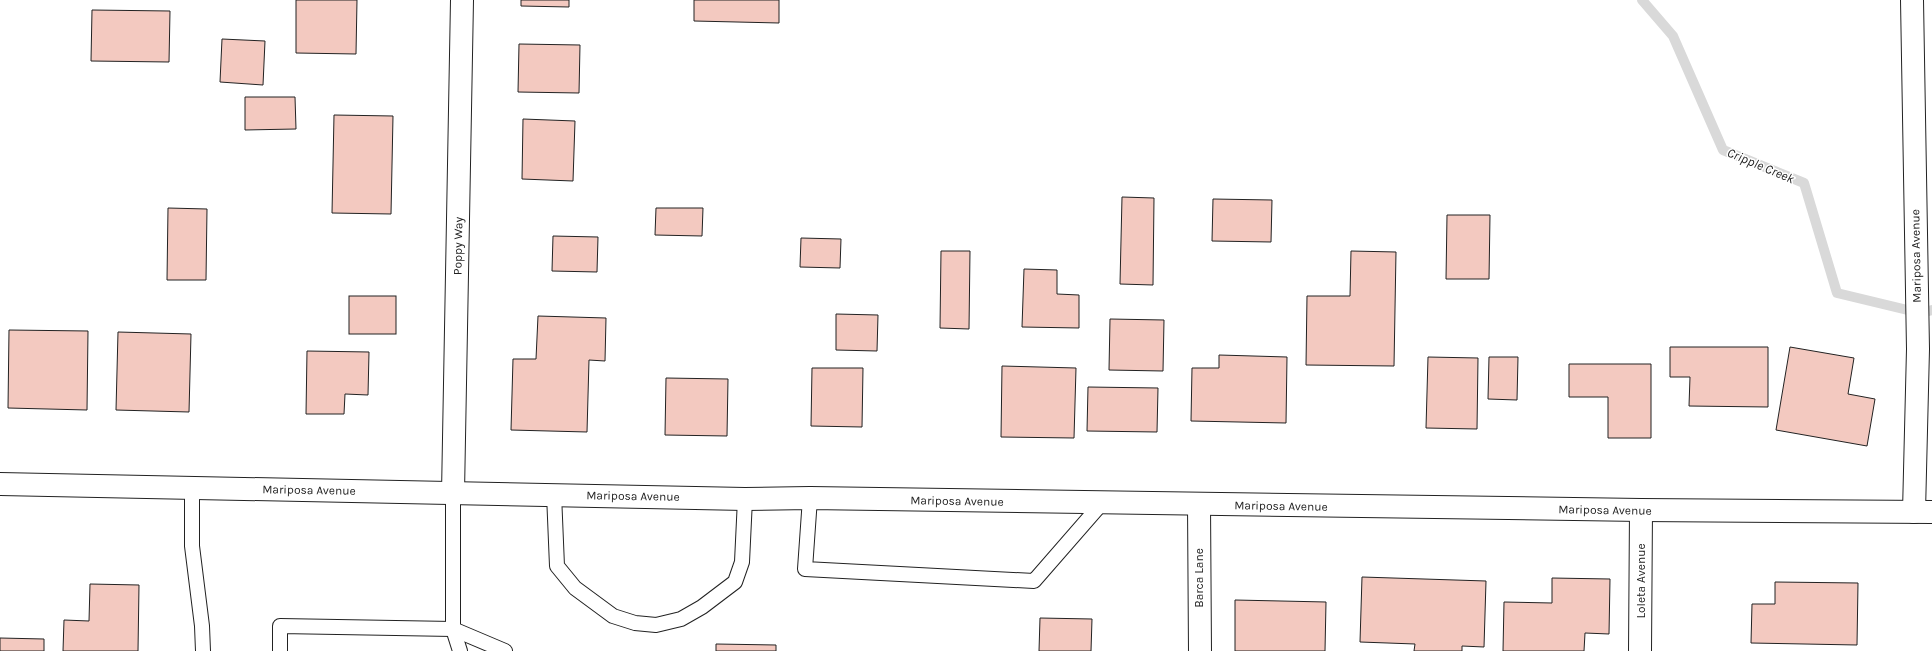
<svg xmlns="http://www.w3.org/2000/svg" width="1932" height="651" font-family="Karla,sans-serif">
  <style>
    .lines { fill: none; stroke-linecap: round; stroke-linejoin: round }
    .stream { stroke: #d9d9d9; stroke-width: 10 }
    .building { fill: #f3c9c0; stroke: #222 }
    .service-casing { stroke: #222; stroke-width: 16 }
    .minor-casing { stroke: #222; stroke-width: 24 }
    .tertiary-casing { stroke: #222; stroke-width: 24 }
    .service { stroke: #fff; stroke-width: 14 }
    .minor { stroke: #fff; stroke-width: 22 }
    .tertiary { stroke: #fff; stroke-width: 22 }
    .labels { text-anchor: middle; stroke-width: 3; stroke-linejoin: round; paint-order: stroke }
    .street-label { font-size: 12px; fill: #222; stroke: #fff }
    .water-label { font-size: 13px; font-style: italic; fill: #222; stroke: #fff }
  </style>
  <rect width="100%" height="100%" fill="#fff"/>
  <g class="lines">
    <polyline class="stream" points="1642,0 1673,36 1723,150 1804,183 1837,293 1920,313 1932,310"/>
  </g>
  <g class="building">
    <polygon points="296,0 357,0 356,54 296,53"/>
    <polygon points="521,0 569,0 569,7 521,6"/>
    <polygon points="694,0 779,0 779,23 694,21"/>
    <polygon points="92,10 170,11 169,62 91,61"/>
    <polygon points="222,39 265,41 263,85 220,82"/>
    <polygon points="519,44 580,45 579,93 518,92"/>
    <polygon points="245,97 295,97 296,129 245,130"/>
    <polygon points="334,115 393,116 391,214 332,213"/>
    <polygon points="523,119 575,121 573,181 522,179"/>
    <polygon points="1122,197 1154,198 1153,285 1120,284"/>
    <polygon points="1213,199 1272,200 1271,242 1212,241"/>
    <polygon points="168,208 207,209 206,280 167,280"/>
    <polygon points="656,208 703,208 702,236 655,235"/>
    <polygon points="1447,215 1490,215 1489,279 1446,279"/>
    <polygon points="553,236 598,237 597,272 552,271"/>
    <polygon points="801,238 841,239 840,268 800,267"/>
    <polygon points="941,251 970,251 969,329 940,328"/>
    <polygon points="1351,251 1396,252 1394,366 1306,365 1307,296 1350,296"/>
    <polygon points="1024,269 1057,270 1057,294 1079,295 1079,328 1022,327"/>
    <rect x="349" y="296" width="47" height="38"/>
    <polygon points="836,314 878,315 877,351 836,350"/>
    <polygon points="538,316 606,318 605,361 589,360 587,432 511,430 513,359 536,359"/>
    <polygon points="1110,319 1164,320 1163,371 1109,370"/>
    <polygon points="9,330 88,331 87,410 8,408"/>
    <polygon points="118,332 191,334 189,412 116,410"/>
    <polygon points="1670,347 1768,347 1768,407 1689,406 1690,377 1670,377"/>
    <polygon points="1790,347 1854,358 1848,394 1875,399 1867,446 1776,430"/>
    <polygon points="307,351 369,352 368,395 345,394 344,414 306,414"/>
    <polygon points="1219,355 1287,357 1286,423 1191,421 1192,368 1219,368"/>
    <polygon points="1428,357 1478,358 1477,429 1426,428"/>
    <polygon points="1489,357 1518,357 1517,400 1488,399"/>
    <polygon points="1569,364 1651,364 1651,438 1608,438 1608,397 1569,397"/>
    <polygon points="1002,366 1076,368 1074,438 1001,437"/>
    <polygon points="812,368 863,368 862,427 811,426"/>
    <polygon points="666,378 728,379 727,436 665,435"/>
    <polygon points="1088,387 1158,388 1157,432 1087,431"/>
    <polygon points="1362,577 1486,581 1484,647 1462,646 1462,651 1414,651 1415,644 1360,642"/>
    <polygon points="1552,578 1610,579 1609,634 1585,633 1584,651 1503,651 1504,602 1552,603"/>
    <polygon points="1775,582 1858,583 1857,645 1751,643 1752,604 1775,604"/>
    <polygon points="90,584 139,585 138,651 63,651 64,620 89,621"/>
    <polygon points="1235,600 1326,602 1325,651 1235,651"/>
    <polygon points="1040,618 1092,619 1091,651 1039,651"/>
    <polygon points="0,638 44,639 44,651 0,651"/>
    <polygon points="716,644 776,645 776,651 716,651"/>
  </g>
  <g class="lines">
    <defs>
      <g id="service">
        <polyline points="192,488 192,546 202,626 203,651"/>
        <polyline points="453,493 453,629 460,651"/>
        <polyline points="554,494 557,566 575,588 613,616 635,623 656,625 681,619 702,607 735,582 742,562 745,499"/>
        <polyline points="810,498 805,569 1034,581 1102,503"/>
        <polyline points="280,651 280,626 453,629 505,651"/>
      </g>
      <g id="minor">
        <polyline points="1912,0 1918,349 1914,512"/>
        <polyline points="453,493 462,0"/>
        <polyline points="1199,505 1200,651"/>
        <polyline points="1640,651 1641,510"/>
      </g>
      <polyline id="tertiary" points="0,484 745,499 810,498 1641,510 1932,512"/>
    </defs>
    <use href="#service" class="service-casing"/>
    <use href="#minor" class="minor-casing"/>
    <use href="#tertiary" class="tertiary-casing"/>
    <use href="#service" class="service"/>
    <use href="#minor" class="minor"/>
    <use href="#tertiary" class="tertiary"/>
  </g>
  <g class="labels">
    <g class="street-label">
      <text transform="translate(458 246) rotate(-89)" y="4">Poppy Way</text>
      <text transform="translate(1916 256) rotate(-91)" y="4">Mariposa Avenue</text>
      <text transform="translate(309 490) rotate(1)" y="4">Mariposa Avenue</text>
      <text transform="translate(633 496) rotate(1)" y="4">Mariposa Avenue</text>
      <text transform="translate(957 501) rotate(1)" y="4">Mariposa Avenue</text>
      <text transform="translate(1281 506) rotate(1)" y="4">Mariposa Avenue</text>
      <text transform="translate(1605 510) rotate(1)" y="4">Mariposa Avenue</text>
      <text transform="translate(1199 578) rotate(-90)" y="4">Barca Lane</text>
      <text transform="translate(1641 581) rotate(-90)" y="4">Loleta Avenue</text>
    </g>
    <g class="water-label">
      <text transform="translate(1761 165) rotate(23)" y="5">Cripple Creek</text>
    </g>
  </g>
</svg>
